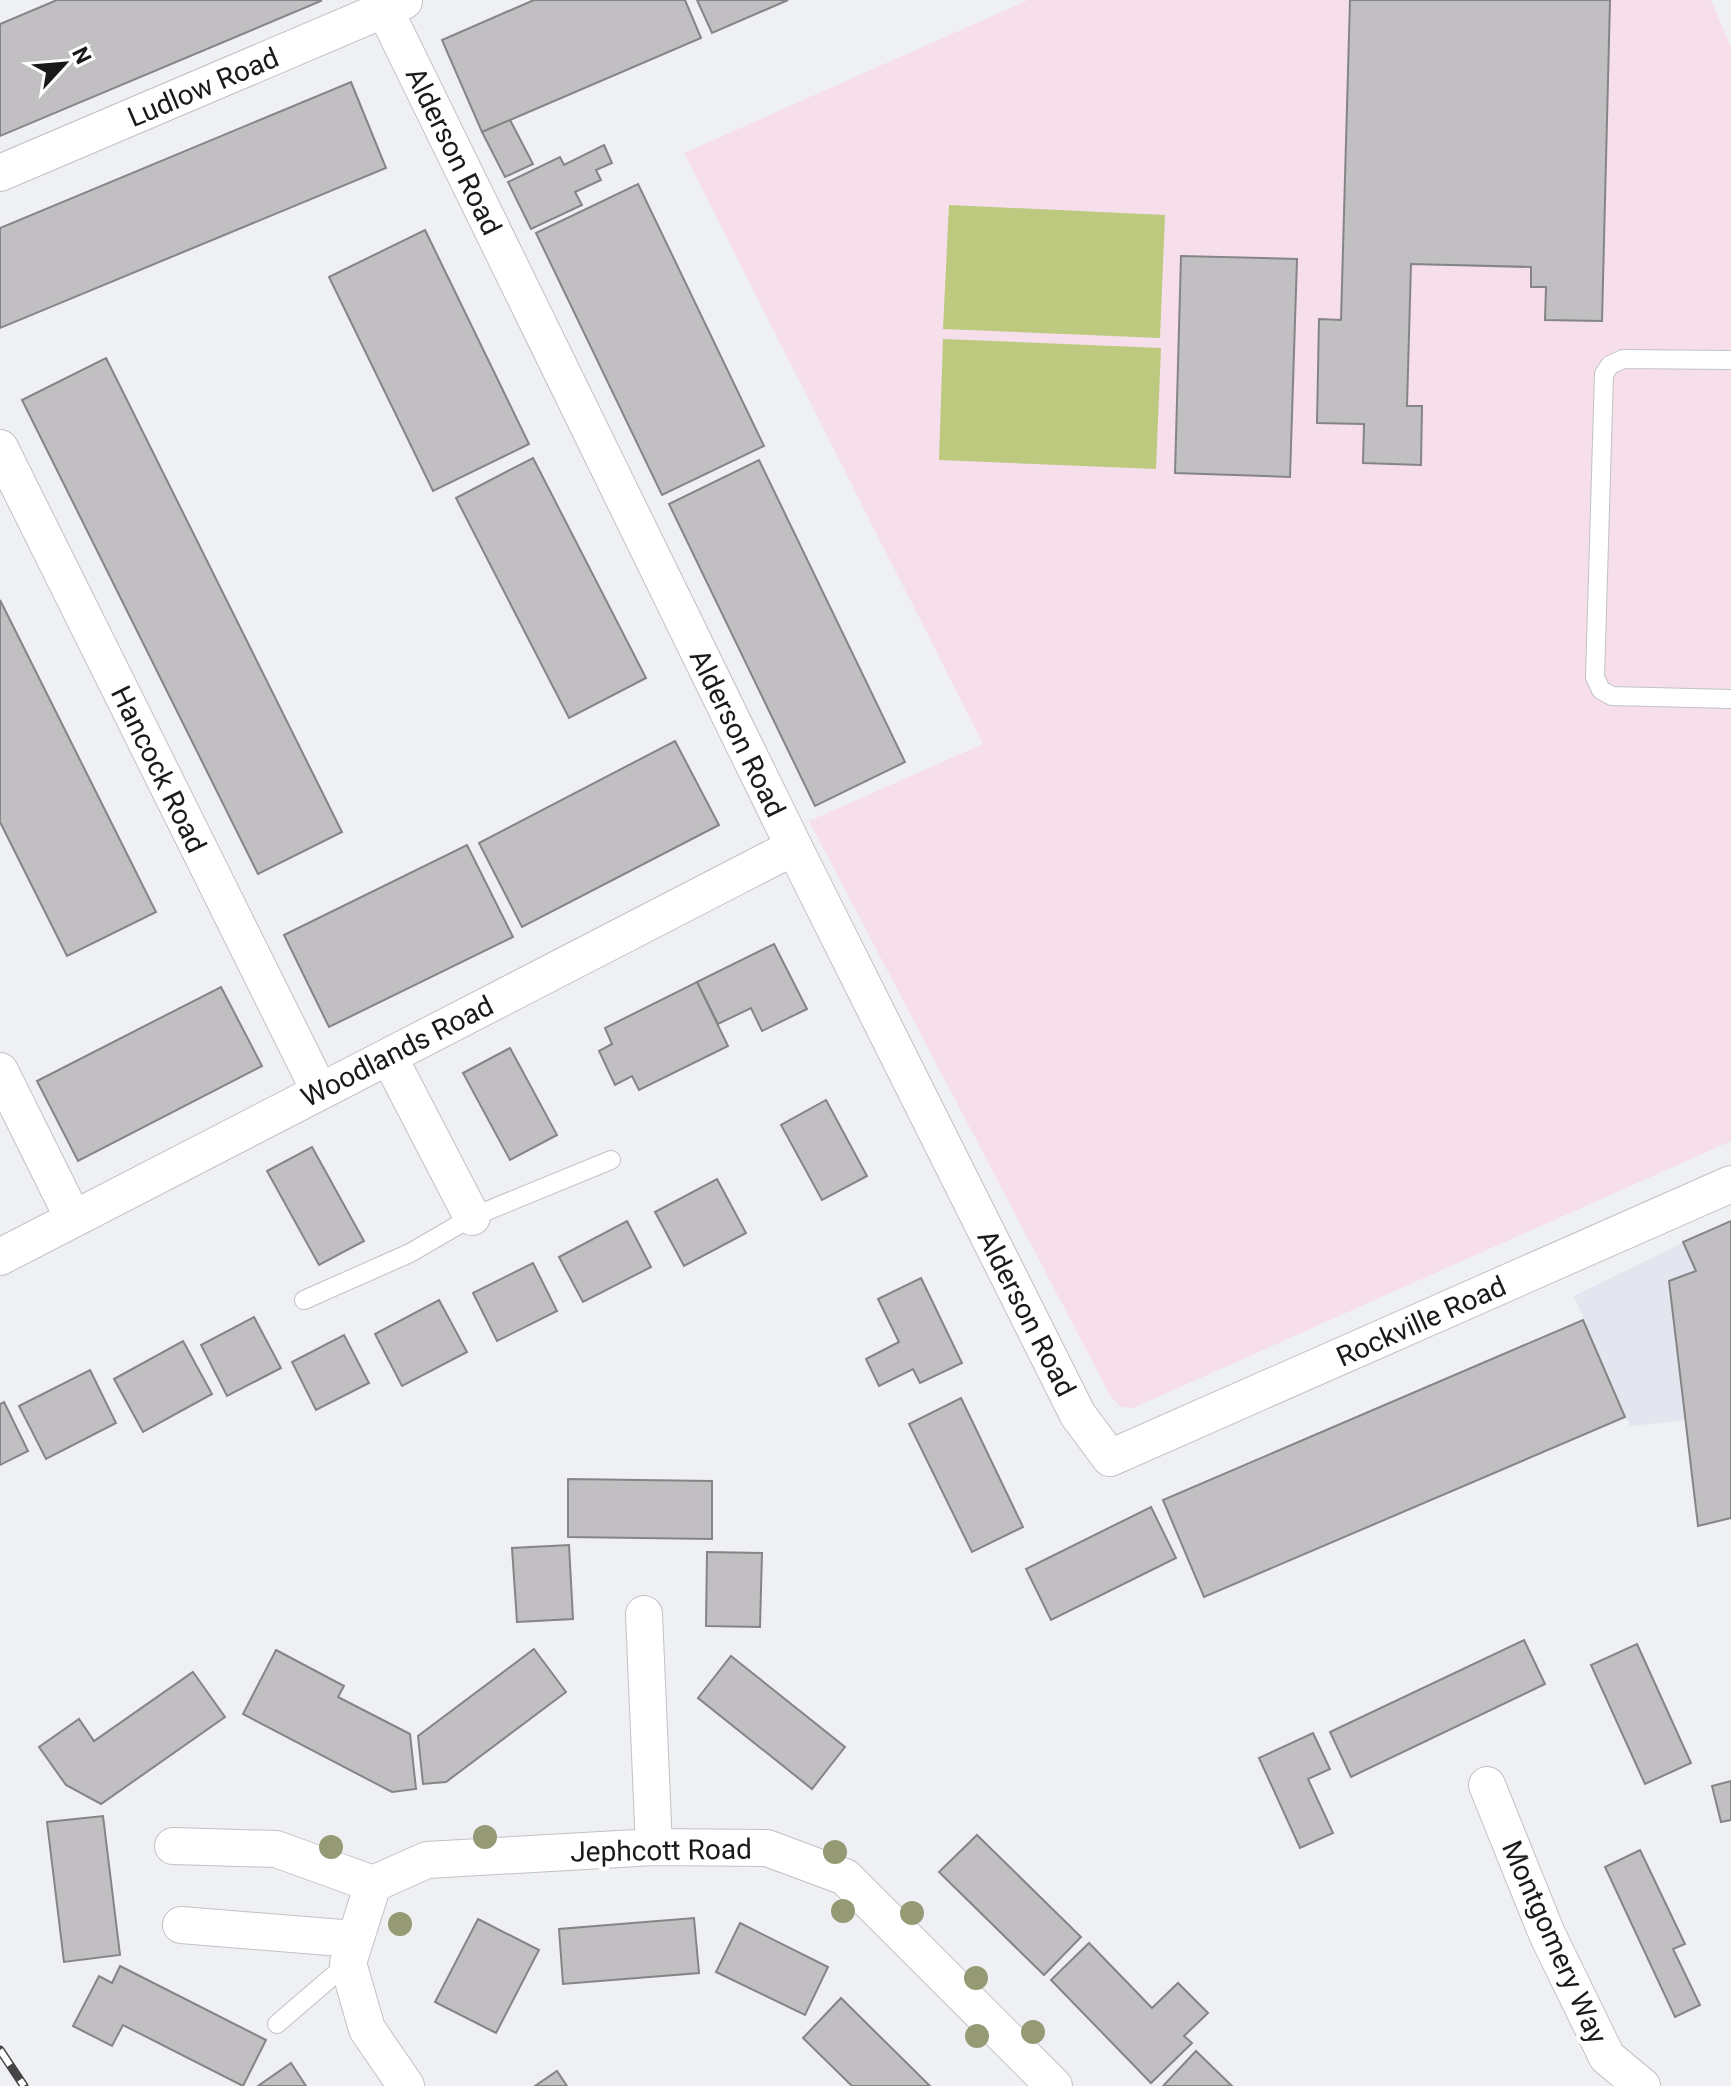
<svg xmlns="http://www.w3.org/2000/svg" width="1731" height="2086" font-family="Roboto,sans-serif">
  <style>
    .built { fill: #e3e5ef }
    .education { fill: #f6dfeb }
    .green { fill: #bcc97f }
    .building { fill: #c1bfc1; stroke: #858486; stroke-width: 2 }
    .lines { fill: none; stroke-linecap: round; stroke-linejoin: round }
    .lane-casing { stroke: #c1c2c5; stroke-width: 20 }
    .street-casing { stroke: #c1c2c5; stroke-width: 38 }
    .lane { stroke: #fff; stroke-width: 18 }
    .street { stroke: #fff; stroke-width: 36 }
    .rail-casing { stroke: #454546; stroke-width: 9 }
    .rail { stroke: #fff; stroke-width: 6; stroke-dasharray: 18; stroke-linecap: butt }
    .tree { fill: #959a75 }
    .labels { text-anchor: middle; stroke-width: 8; stroke-linejoin: round; paint-order: stroke }
    .street-label { font-size: 28px; fill: #1a1a1b; stroke: #fff }
  </style>
  <rect width="100%" height="100%" fill="#eff0f3"/>
  <polygon class="built" points="1731,1219 1731,1415 1630,1426 1574,1296"/>
  <polygon class="education" points="1028,0 1711,0 1731,47 1731,1141 1133,1408 1121,1407 1111,1397 809,821 983,744 684,153"/>
  <g class="green">
    <polygon points="949,205 1165,215 1160,338 943,329"/>
    <polygon points="943,339 1161,348 1156,469 939,460"/>
  </g>
  <g class="building">
    <polygon points="57,0 320,0 321,1 0,136 0,24"/>
    <polygon points="534,0 685,0 701,38 482,132 442,40"/>
    <polygon points="697,0 788,0 712,33"/>
    <polygon points="1350,0 1610,0 1602,321 1545,320 1546,287 1531,287 1531,267 1411,264 1407,406 1422,406 1421,465 1363,463 1364,424 1317,423 1319,319 1341,320"/>
    <polygon points="351,82 386,168 0,328 0,228"/>
    <polygon points="510,120 533,164 505,177 482,132"/>
    <polygon points="604,145 612,163 596,170 601,180 575,192 582,205 531,229 508,182 560,157 564,165"/>
    <polygon points="638,184 764,446 662,495 536,233"/>
    <polygon points="425,230 529,444 433,491 329,277"/>
    <polygon points="1181,256 1297,259 1290,477 1175,473"/>
    <polygon points="106,358 342,832 258,874 22,400"/>
    <polygon points="533,458 646,678 569,718 456,498"/>
    <polygon points="759,460 905,762 815,806 669,504"/>
    <polygon points="0,600 156,912 67,956 0,822"/>
    <polygon points="675,741 719,825 522,927 479,843"/>
    <polygon points="467,845 513,937 329,1027 284,935"/>
    <polygon points="774,944 807,1009 762,1031 751,1008 718,1024 697,982"/>
    <polygon points="697,982 728,1046 639,1090 632,1076 615,1085 599,1051 612,1044 605,1028"/>
    <polygon points="221,987 262,1066 78,1161 37,1081"/>
    <polygon points="510,1048 557,1135 510,1160 463,1073"/>
    <polygon points="826,1100 867,1176 822,1200 781,1125"/>
    <polygon points="312,1147 364,1241 319,1265 267,1171"/>
    <polygon points="717,1179 746,1233 684,1266 655,1212"/>
    <polygon points="627,1221 651,1267 583,1302 559,1257"/>
    <polygon points="1731,1221 1731,1518 1698,1526 1669,1281 1696,1271 1683,1242"/>
    <polygon points="533,1263 557,1311 497,1341 473,1293"/>
    <polygon points="921,1278 962,1363 920,1383 913,1369 879,1386 866,1359 899,1342 878,1299"/>
    <polygon points="439,1300 467,1352 402,1386 375,1334"/>
    <polygon points="254,1317 281,1368 227,1396 201,1345"/>
    <polygon points="1583,1320 1625,1417 1204,1597 1163,1500"/>
    <polygon points="344,1335 369,1383 316,1410 292,1362"/>
    <polygon points="183,1341 212,1394 143,1432 114,1379"/>
    <polygon points="90,1370 116,1423 46,1459 19,1406"/>
    <polygon points="961,1398 1023,1527 972,1552 909,1424"/>
    <polygon points="4,1402 28,1451 0,1465 0,1404"/>
    <polygon points="568,1479 712,1481 712,1539 568,1537"/>
    <polygon points="1151,1507 1176,1558 1051,1620 1026,1569"/>
    <polygon points="569,1545 573,1619 517,1622 512,1548"/>
    <polygon points="707,1552 762,1553 760,1627 706,1626"/>
    <polygon points="1524,1640 1545,1684 1351,1777 1330,1732"/>
    <polygon points="1637,1644 1691,1763 1645,1784 1591,1665"/>
    <polygon points="534,1649 566,1692 446,1782 423,1784 418,1736"/>
    <polygon points="276,1650 344,1686 338,1697 410,1734 416,1789 392,1792 243,1714"/>
    <polygon points="731,1656 845,1747 812,1789 698,1698"/>
    <polygon points="193,1672 225,1717 101,1804 66,1785 39,1747 79,1719 94,1741"/>
    <polygon points="1313,1733 1330,1769 1308,1779 1333,1833 1300,1848 1259,1758"/>
    <polygon points="1731,1781 1731,1820 1721,1822 1712,1786"/>
    <polygon points="103,1816 120,1955 64,1962 47,1822"/>
    <polygon points="977,1835 1081,1937 1044,1975 939,1872"/>
    <polygon points="1640,1850 1685,1944 1673,1949 1700,2005 1675,2017 1605,1867"/>
    <polygon points="694,1918 699,1973 563,1984 559,1929"/>
    <polygon points="478,1919 539,1950 496,2033 435,2002"/>
    <polygon points="740,1923 828,1967 805,2015 716,1972"/>
    <polygon points="1089,1943 1152,2008 1178,1983 1208,2013 1184,2036 1192,2043 1151,2083 1051,1980"/>
    <polygon points="120,1966 266,2040 243,2086 123,2025 112,2046 73,2026 99,1976 112,1983"/>
    <polygon points="841,1998 930,2086 852,2086 803,2038"/>
    <polygon points="1196,2051 1232,2086 1163,2086"/>
    <polygon points="291,2063 306,2086 258,2086"/>
    <polygon points="557,2071 567,2086 535,2086"/>
  </g>
  <g class="lines">
    <defs>
      <g id="lane">
        <polyline points="1731,360 1623,359 1610,365 1604,374 1595,677 1601,690 1612,696 1731,699"/>
        <polyline points="304,1300 410,1253 472,1217 611,1160"/>
        <polyline points="277,2024 348,1963"/>
      </g>
      <g id="street">
        <polyline points="380,0 794,847 1078,1415 1110,1458 1731,1184"/>
        <polyline points="0,173 404,1"/>
        <polyline points="0,448 319,1090"/>
        <polyline points="389,1057 472,1217"/>
        <polyline points="0,1071 73,1218"/>
        <polyline points="0,1257 794,847"/>
        <polyline points="644,1614 654,1847"/>
        <polyline points="1487,1785 1547,1934 1607,2057 1642,2086"/>
        <polyline points="173,1846 276,1849 373,1884"/>
        <polyline points="373,1884 427,1860 654,1847 767,1848 845,1877 1054,2086"/>
        <polyline points="373,1884 348,1963 367,2029 406,2086"/>
        <polyline points="181,1925 354,1939"/>
      </g>
    </defs>
    <use href="#lane" class="lane-casing"/>
    <use href="#street" class="street-casing"/>
    <use href="#lane" class="lane"/>
    <use href="#street" class="street"/>
    <defs>
      <polyline id="rail" points="0,2050 24,2086"/>
    </defs>
    <use href="#rail" class="rail-casing"/>
    <use href="#rail" class="rail"/>
  </g>
  <g class="tree">
    <circle cx="485" cy="1837" r="12"/>
    <circle cx="331" cy="1847" r="12"/>
    <circle cx="835" cy="1852" r="12"/>
    <circle cx="843" cy="1911" r="12"/>
    <circle cx="912" cy="1913" r="12"/>
    <circle cx="400" cy="1924" r="12"/>
    <circle cx="976" cy="1978" r="12"/>
    <circle cx="1033" cy="2032" r="12"/>
    <circle cx="977" cy="2036" r="12"/>
  </g>
  <g class="labels">
    <g class="street-label">
      <text transform="translate(203 87) rotate(-23)" y="10">Ludlow Road</text>
      <text transform="translate(454 151) rotate(64)" y="10">Alderson Road</text>
      <text transform="translate(738 733) rotate(64)" y="10">Alderson Road</text>
      <text transform="translate(159 769) rotate(64)" y="10">Hancock Road</text>
      <text transform="translate(397 1051) rotate(-27)" y="10">Woodlands Road</text>
      <text transform="translate(1027 1313) rotate(63)" y="10">Alderson Road</text>
      <text transform="translate(1421 1321) rotate(-24)" y="10">Rockville Road</text>
      <text transform="translate(661 1850) rotate(-1)" y="10">Jephcott Road</text>
      <text transform="translate(1555 1942) rotate(66)" y="10">Montgomery Way</text>
    </g>
  </g>
  <g transform="translate(64 64) rotate(64)" stroke="#ffffff" stroke-width="6" paint-order="stroke">
  <path d="M0-6L14 30L0 20L-14 30Z" fill="#1a1a1b"/>
  <text y="-12" font-size="22" font-weight="bold" text-anchor="middle" fill="#1a1a1b">N</text>
  </g>
</svg>
